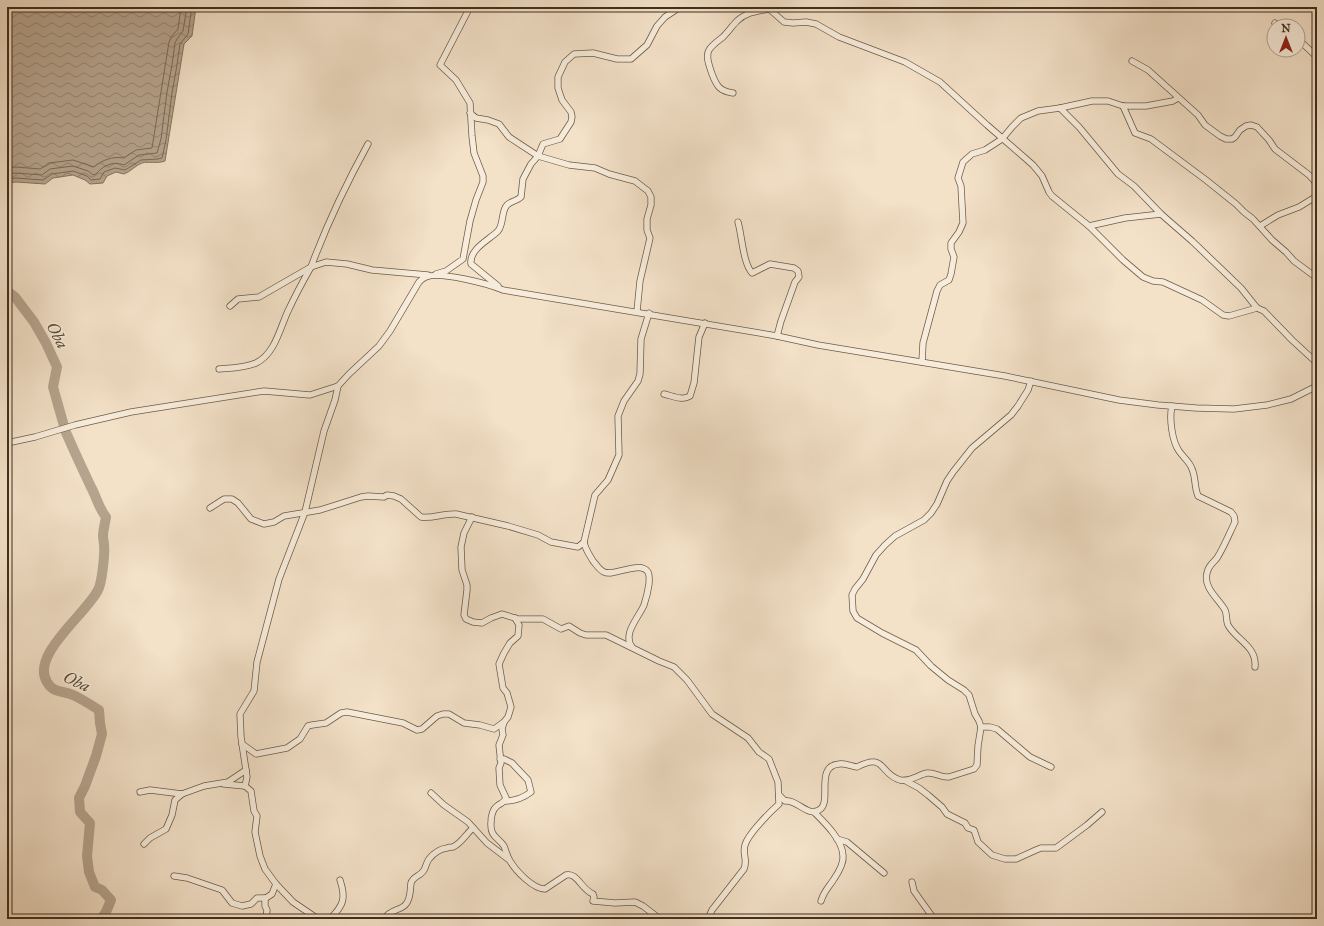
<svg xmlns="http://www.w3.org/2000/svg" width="1324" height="926" font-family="'IM FELL Great Primer',serif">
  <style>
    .water { fill: url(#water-waves); stroke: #877561 }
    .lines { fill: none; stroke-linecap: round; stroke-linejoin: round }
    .shore { stroke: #7b6a56; stroke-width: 1 }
    .river { stroke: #b6a48e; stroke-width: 10 }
    .minor-casing { stroke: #6d5c48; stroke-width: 7 }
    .minor { stroke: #f7ecdb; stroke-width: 5.5 }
    .labels { text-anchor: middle; stroke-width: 3; stroke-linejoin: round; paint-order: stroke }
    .water-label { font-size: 17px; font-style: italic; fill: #5e4c3a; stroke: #f7ecdb }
  </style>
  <defs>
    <pattern id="water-waves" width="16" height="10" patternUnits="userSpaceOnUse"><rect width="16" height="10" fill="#b6a48e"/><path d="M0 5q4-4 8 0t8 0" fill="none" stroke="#958673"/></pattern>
  </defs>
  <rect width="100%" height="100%" fill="#f3e1c8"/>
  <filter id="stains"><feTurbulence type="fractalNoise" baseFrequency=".005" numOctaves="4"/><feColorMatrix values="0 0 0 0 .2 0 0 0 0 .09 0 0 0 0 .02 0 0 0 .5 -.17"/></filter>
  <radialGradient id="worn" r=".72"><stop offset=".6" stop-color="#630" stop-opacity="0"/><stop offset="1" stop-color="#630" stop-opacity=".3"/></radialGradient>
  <path class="water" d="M7,7H196L192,36L184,44L165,161C157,164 148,161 142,163C136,165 130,172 124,174L116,172L107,176L103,183L90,184L85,180L73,175L53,178L45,184L16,182L7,183Z"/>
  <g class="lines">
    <g class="shore">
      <path d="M7,168L16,167L40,169L49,163L73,160L94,167C102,160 113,156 124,158L136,150L152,148L169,42L172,36L178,29L181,7"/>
      <path d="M7,174L16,173L42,175L50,169L73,166L88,171L93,175L96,174C104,165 112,161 124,165L139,155L157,153L161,139L167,92L172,65L175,43L177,39L183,31L187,7"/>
      <polyline points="7,179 16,178 43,180 52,174 73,171 87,176 91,180 100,179 104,172 115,168 125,170 141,160 158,159 162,158 166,140 172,93 177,65 180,44 188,34 192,7"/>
    </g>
    <g class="river">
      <polyline points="7,291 15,297 34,322 46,343 57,367 53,387 64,426"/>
      <path d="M65,430C73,449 82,468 91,487C97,498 98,507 106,517C105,524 103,530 103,536C103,539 104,542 104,545C105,553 102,583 98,590C87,613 30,655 47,682C54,694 62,690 73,695C82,699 91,705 99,710L100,723L102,734L96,756L85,786L79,798L80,812L90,823L87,856L89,872L95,887L102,890L111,900L106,912L101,919"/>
    </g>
    <defs>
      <g id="minor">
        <polyline points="767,7 784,22 793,23 806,22 816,24 839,37 905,62 940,82 987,125 1033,165 1042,176 1049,192 1052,196 1089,226 1123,260 1143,277 1153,281 1163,282 1202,300 1223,315 1229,316 1257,308 1264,311 1292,340 1317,363"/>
        <polyline points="1275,23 1279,26"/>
        <polyline points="1298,39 1317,57"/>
        <polyline points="1132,61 1148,70 1198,115 1205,125 1220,136 1226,139 1232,139 1235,137 1240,130 1246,126 1251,125 1257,127 1269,140 1275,149 1309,175 1317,184"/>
        <path d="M733,93C720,91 717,87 712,74C710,67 705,57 709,50C712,45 718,41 723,37C728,32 732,26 737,21C746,12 758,11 769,9"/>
        <polyline points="1123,106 1135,133 1151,139 1206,180 1236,204 1244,212 1253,219 1272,240 1286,252 1294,261 1317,278"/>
        <polyline points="1060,108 1079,127 1118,174 1134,186 1161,214 1192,241 1241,288 1257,308"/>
        <polyline points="470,113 476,118 488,120 499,124 509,137 538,156 569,165 595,168 609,174 635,181 648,191 651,197 651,205 647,219 647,230 650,238 640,281 637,311"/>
        <path d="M738,222C742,236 743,263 752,273L770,264L794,268L798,271L799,277L795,282L781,321L777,336"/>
        <polyline points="1089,226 1125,218 1161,214"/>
        <polyline points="1260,226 1278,215 1299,207 1317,196"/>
        <polyline points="436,274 446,271 463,259 470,221 476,200 483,182 483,176 474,153 472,136 470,103 456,80 440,65 470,7"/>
        <path d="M498,286L471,264C469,249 489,240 498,231C504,224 501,211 507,205C511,201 517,201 521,197L523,179L531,164L538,156L543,144L560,139L571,122L572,117L571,112L562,100L558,88V77L565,62L574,54L593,53L617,59H631L647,45L657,26L665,17L680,7"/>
        <path d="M230,306L238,299L259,297L311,267C327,224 346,184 368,144"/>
        <polyline points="922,362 923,343 937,291 940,285 949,280 951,274 954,257 951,249 951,243 959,232 963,223 961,186 958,178 963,162 972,154 985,150 1002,139 1012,127 1021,118 1038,111 1060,108 1092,101 1108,101 1123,106 1146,106 1173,101 1178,98"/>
        <path d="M219,369C232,368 245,368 256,363C275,354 280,328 288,311C295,296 303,281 311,267L326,262L347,264L372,270L428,275"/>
        <path d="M664,394C673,396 682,401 690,396L694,383L699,337L705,323"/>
        <path d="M1172,406C1169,418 1172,441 1179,451C1183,457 1190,462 1192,469C1196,478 1194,486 1198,496L1231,512L1234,516L1235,522C1229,534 1224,547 1217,558C1213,563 1208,566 1207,573C1203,588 1219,599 1225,610C1227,614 1226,621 1228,625C1236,640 1257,646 1255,667"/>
        <path d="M7,443L35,437L75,425L131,412L264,391L310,395L338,386L349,374L379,346L390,331L419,282C421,280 423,278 426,277C440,271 489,284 503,290L777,336L818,345L1005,376L1119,400L1158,405L1196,408L1234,409L1267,405L1291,399L1317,386"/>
        <path d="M210,508L224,499H232L238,503L251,519L264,524L274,522L284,516L320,510L361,497L368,496L384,497L387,495L394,496L401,499L421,517C433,519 443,513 456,514L508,526L538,535L551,542L578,547L584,542"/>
        <path d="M472,517L464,533L461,547L462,570L467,585V590L464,615L466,619L473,622L482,623L491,618L502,614L518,619H543L561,629L569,626L580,633L586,635H606L659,661L674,667L687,680L712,714L748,738L759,752L769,759L778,782L779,804C770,812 748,834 745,845C742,854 748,859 744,869L712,910L708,919"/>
        <path d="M515,618L519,625L518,636L510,643L504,653L499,664L503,688L507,693L511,707L508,717L504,722L502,729L503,735L499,745L501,763L499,768L500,785L506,798C504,803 501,803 497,806C492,810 491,817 491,823C490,837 498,837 504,846C506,851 507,856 510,861C516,871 533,889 545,889L566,875C577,872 581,889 593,894L594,897L593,901L615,903L635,902L643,906L660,919"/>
        <path d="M632,647C622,634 639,617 644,605C646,599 648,591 649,584C649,580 650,576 648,572C639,560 614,577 604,572C599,570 596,564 593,561C589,554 585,549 584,542L595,495L608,480L619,455L618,416L624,401L638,381L640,374L641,339L649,313"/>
        <polyline points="981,727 990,727 997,729 1030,757 1051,767"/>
        <polyline points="242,744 256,754 287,748 300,739 308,726 312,725 326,723 341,713 347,712 403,723 417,730 422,729 437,716 443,714 449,714 464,723 480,725 494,729 504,722"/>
        <path d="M500,759H504L512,763L528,780L531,792C523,798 514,801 505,801"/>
        <polyline points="906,781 919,788 928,795 942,807 947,814 965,823 968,828 974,830 978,842 992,855 1005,859 1016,859 1036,850 1041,848 1056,848 1087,825 1102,812"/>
        <polyline points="224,784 245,786"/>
        <polyline points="140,792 150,790 182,794 204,786 228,782 246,770"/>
        <polyline points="431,793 444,805 468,822 487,843 508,859"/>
        <path d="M779,795L785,801C797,799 807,817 819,810C833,803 814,766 839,764C845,763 851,766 857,767C886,752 879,774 900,780C910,782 918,775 927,773C935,772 941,778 949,777L974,769L977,765L978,746L981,727L979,721L975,714L969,695L964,690L948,680L931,666L916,650L882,633L857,618L853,611L852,595L855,589L863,579L876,555L885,545L895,536L924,520L931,513L937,504L947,481L953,472L972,448L1011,415L1018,406L1028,390L1031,381"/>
        <path d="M814,812C824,822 843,840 843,856C844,863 838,873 834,879C829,887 824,891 821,901"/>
        <polyline points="837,839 847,842 884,873"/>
        <polyline points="144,844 150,838 166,829 172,815 175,800 182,794"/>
        <polyline points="174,876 187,878 222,890 232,903 242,906 251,904 257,898 266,898 272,894 276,884"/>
        <polyline points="912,882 914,891 934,919"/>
        <polyline points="265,898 265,906 267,910 266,919"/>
        <polyline points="318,919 293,902 276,884 265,869 260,856 255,832 257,816 254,811 251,791 245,786 247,777 241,737 240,714 254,691 257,662 279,579 305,512 324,431 335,400 338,386"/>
        <path d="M330,919C344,905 346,898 340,880"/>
        <path d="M384,919C391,908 401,911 406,904C411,898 410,890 411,883C413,876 421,876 424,870C426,867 426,863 429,859C433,854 440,849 447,848C449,847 451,847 453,847C462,843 466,834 473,828"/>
      </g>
    </defs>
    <use href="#minor" class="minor-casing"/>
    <use href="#minor" class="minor"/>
  </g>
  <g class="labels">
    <g class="water-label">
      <text transform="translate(58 335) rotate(62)" y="6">Oba</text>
      <text transform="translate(77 681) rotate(25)" y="6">Oba</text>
    </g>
  </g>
  <rect width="1324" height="926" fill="none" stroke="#f3e1c8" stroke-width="24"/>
  <rect x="8" y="8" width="1308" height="910" fill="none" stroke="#402f1e" stroke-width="2"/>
  <rect x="12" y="12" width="1300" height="902" fill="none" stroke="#402f1e"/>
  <g transform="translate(1286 38)"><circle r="19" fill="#f7ecdb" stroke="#aea08f"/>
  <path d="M0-3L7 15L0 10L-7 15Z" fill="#8f2418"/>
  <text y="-6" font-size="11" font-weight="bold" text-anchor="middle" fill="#402f1e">N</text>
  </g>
  <rect width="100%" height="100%" filter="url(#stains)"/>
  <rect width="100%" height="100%" fill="url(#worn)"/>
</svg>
